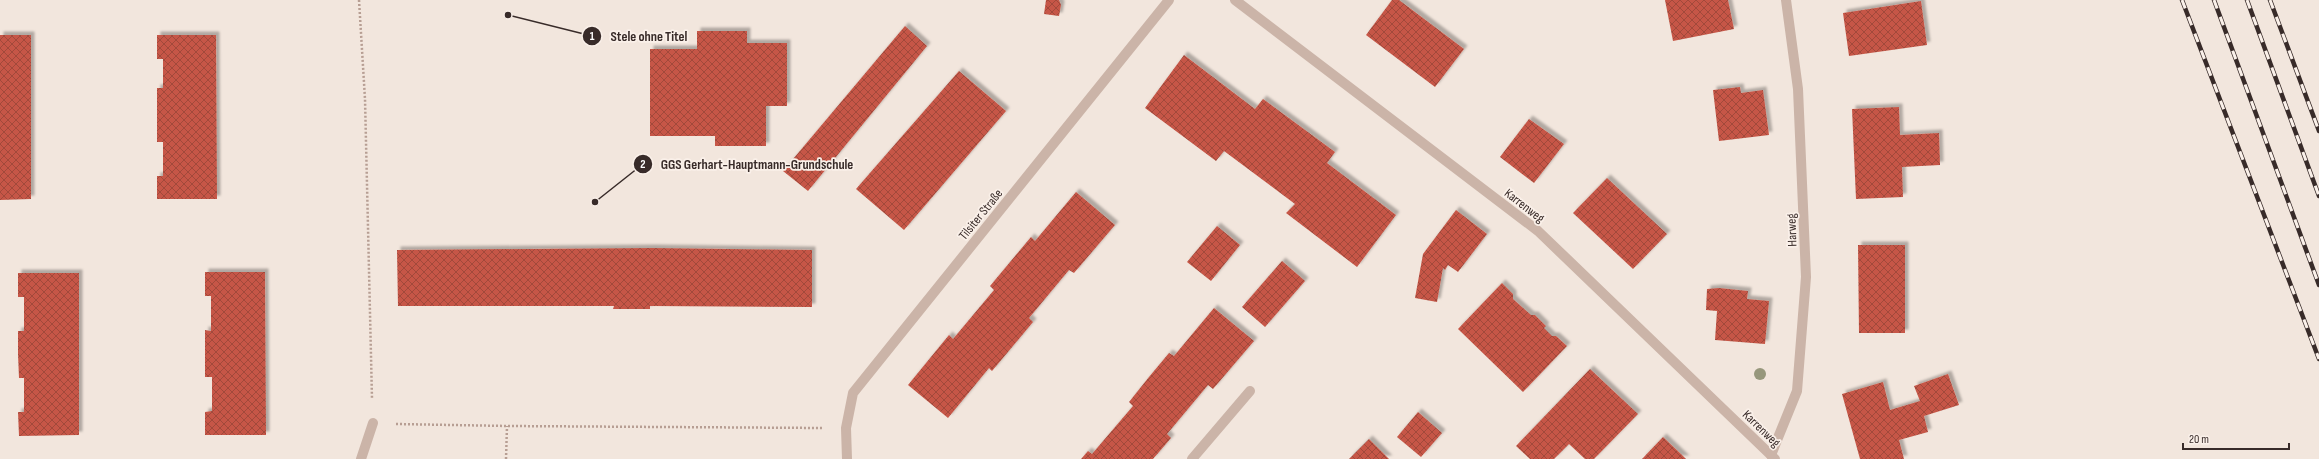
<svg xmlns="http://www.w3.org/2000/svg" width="2319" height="459" font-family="'Sofia Sans Condensed',sans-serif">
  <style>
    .building { fill: url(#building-cross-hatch); filter: url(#shadow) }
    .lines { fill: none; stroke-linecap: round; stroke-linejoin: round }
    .path { stroke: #b79e93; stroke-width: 2.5; stroke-dasharray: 2 2; stroke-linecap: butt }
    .lane { stroke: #cbb4a8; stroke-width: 10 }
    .street { stroke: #cbb4a8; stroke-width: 10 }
    .rail-casing { stroke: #382b29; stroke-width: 4.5 }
    .rail { stroke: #faf0e9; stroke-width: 3; stroke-dasharray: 9; stroke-linecap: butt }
    .tree { fill: #97977c }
    .labels { text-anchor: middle; stroke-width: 3.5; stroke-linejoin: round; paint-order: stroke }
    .street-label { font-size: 13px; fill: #382b29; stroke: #faf0e9 }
    .leader { fill: none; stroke: #382b29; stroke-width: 1.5 }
    .callout-dot { fill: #382b29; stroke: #faf0e9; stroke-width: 1.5 }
    .mark-label { font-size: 12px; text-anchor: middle; font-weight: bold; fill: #fff }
    .callout-label { font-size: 14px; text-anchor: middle; font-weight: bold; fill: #382b29; stroke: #faf0e9; stroke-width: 3.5; stroke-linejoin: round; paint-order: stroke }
  </style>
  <defs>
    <pattern id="building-cross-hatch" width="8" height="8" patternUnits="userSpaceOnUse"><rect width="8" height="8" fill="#c65747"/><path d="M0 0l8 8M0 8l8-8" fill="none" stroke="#a2483b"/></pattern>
    <filter id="shadow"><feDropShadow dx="3.5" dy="-3.5" stdDeviation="1" flood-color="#0004"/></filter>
  </defs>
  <rect width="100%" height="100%" fill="#f2e6dd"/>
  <g class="building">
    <polygon points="1046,0 1059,0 1061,5 1059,16 1044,14"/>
    <polygon points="1392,0 1399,0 1464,49 1435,87 1366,35"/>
    <polygon points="1665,0 1728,0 1734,29 1673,41"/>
    <polygon points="1921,1 1927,45 1849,56 1843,13"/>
    <polygon points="905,26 927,46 808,191 783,171"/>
    <polygon points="697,31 747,31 747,43 787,43 787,106 766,106 766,146 715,146 715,136 650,136 650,49 697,49"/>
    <polygon points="0,35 31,35 31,199 0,200"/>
    <polygon points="157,35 216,35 217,199 157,199 157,176 163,176 163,142 157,142 157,88 163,88 163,59 157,59"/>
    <polygon points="1184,55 1255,109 1263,99 1335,152 1327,163 1396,215 1357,267 1286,213 1295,204 1224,151 1216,161 1145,108"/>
    <polygon points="959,71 1006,111 904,230 856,189"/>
    <polygon points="1740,87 1741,93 1763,90 1769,135 1719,141 1713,90"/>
    <polygon points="1899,107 1900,135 1939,133 1940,165 1902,167 1903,197 1856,199 1852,109"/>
    <polygon points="1529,119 1564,144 1534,183 1500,157"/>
    <polygon points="1607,178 1667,234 1633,269 1573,213"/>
    <polygon points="1076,192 1115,225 1074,273 1069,270 1029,318 1033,322 992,371 989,368 948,418 908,385 949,335 953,339 994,290 990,286 1031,237 1035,241"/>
    <polygon points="1456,210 1487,234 1458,272 1448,265 1445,270 1443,268 1437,302 1415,298 1423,254"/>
    <polygon points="1217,226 1240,245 1211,281 1187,262"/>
    <polygon points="1858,245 1905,245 1905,333 1859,333"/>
    <polygon points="652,248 812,250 812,307 650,306 650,309 613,309 614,306 398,306 397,250"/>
    <polygon points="1282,261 1305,281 1265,327 1242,307"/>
    <polygon points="205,272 265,272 266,435 205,435 205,412 212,411 212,377 205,377 205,330 211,331 211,296 205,296"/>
    <polygon points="18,273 79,273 79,435 19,436 18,412 24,412 24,378 19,378 18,354 18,331 24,331 24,297 18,297"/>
    <polygon points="1502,283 1513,294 1513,299 1531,315 1535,315 1546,326 1544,328 1552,336 1556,336 1567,346 1523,392 1458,329"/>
    <polygon points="1719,288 1748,291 1747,299 1769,301 1765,344 1715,340 1717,311 1706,310 1707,289"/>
    <polygon points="1214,308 1254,341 1213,389 1208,385 1167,434 1171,438 1153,459 1081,459 1088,451 1092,454 1133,406 1129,402 1149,377 1169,353 1174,356"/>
    <polygon points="1590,369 1638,414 1594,459 1585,459 1569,444 1554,459 1530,459 1516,446"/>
    <polygon points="1948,374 1959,405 1924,416 1928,432 1899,440 1904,459 1860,459 1842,394 1883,382 1890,410 1920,401 1914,386"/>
    <polygon points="1418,412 1442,433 1421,457 1397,437"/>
    <polygon points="1663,437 1682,455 1686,459 1642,459"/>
    <polygon points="1369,439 1389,459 1349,459"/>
  </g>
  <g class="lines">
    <g class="path">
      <polyline points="359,0 365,99 372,399"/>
      <polyline points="396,424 507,426 823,428"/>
      <polyline points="506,459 507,426"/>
    </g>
    <g class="lane">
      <polyline points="361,459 373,423"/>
      <polyline points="1192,459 1250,391"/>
    </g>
    <g class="street">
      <polyline points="1235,0 1538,231 1775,459"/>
      <polyline points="1771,455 1797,391 1806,277 1798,89 1786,0"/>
      <polyline points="847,459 846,428 853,393 1169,0"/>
    </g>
    <defs>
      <g id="rail">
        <polyline points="2182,0 2319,359"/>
        <polyline points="2214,0 2319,285"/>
        <polyline points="2247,0 2319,196"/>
        <polyline points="2270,0 2319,131"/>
      </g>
    </defs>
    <use href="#rail" class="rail-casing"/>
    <use href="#rail" class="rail"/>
  </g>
  <circle class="tree" cx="1760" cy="374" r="6"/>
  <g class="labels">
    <g class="street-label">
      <text transform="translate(1525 205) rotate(38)" y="5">Karrenweg</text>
      <text transform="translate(980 214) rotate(-51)" y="5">Tilsiter Straße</text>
      <text transform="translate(1791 230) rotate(-92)" y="5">Harweg</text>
      <text transform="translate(1762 428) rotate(44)" y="5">Karrenweg</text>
    </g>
  </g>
  <path class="leader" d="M508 15L592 36M595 202L643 164"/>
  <g class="callout-dot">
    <circle cx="508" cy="15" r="4"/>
    <circle cx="595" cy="202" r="4"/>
    <circle cx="592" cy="36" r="10"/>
    <circle cx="643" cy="164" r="10"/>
  </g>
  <g class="mark-label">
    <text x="592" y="40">1</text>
    <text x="643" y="168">2</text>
  </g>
  <g class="callout-label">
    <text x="649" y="41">Stele ohne Titel</text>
    <text x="757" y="169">GGS Gerhart-Hauptmann-Grundschule</text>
  </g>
  <path d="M2183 443v6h106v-6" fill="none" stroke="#382b29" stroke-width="2"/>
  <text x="2189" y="443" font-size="12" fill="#382b29" stroke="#faf0e9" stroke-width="3" paint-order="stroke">20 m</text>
</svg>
